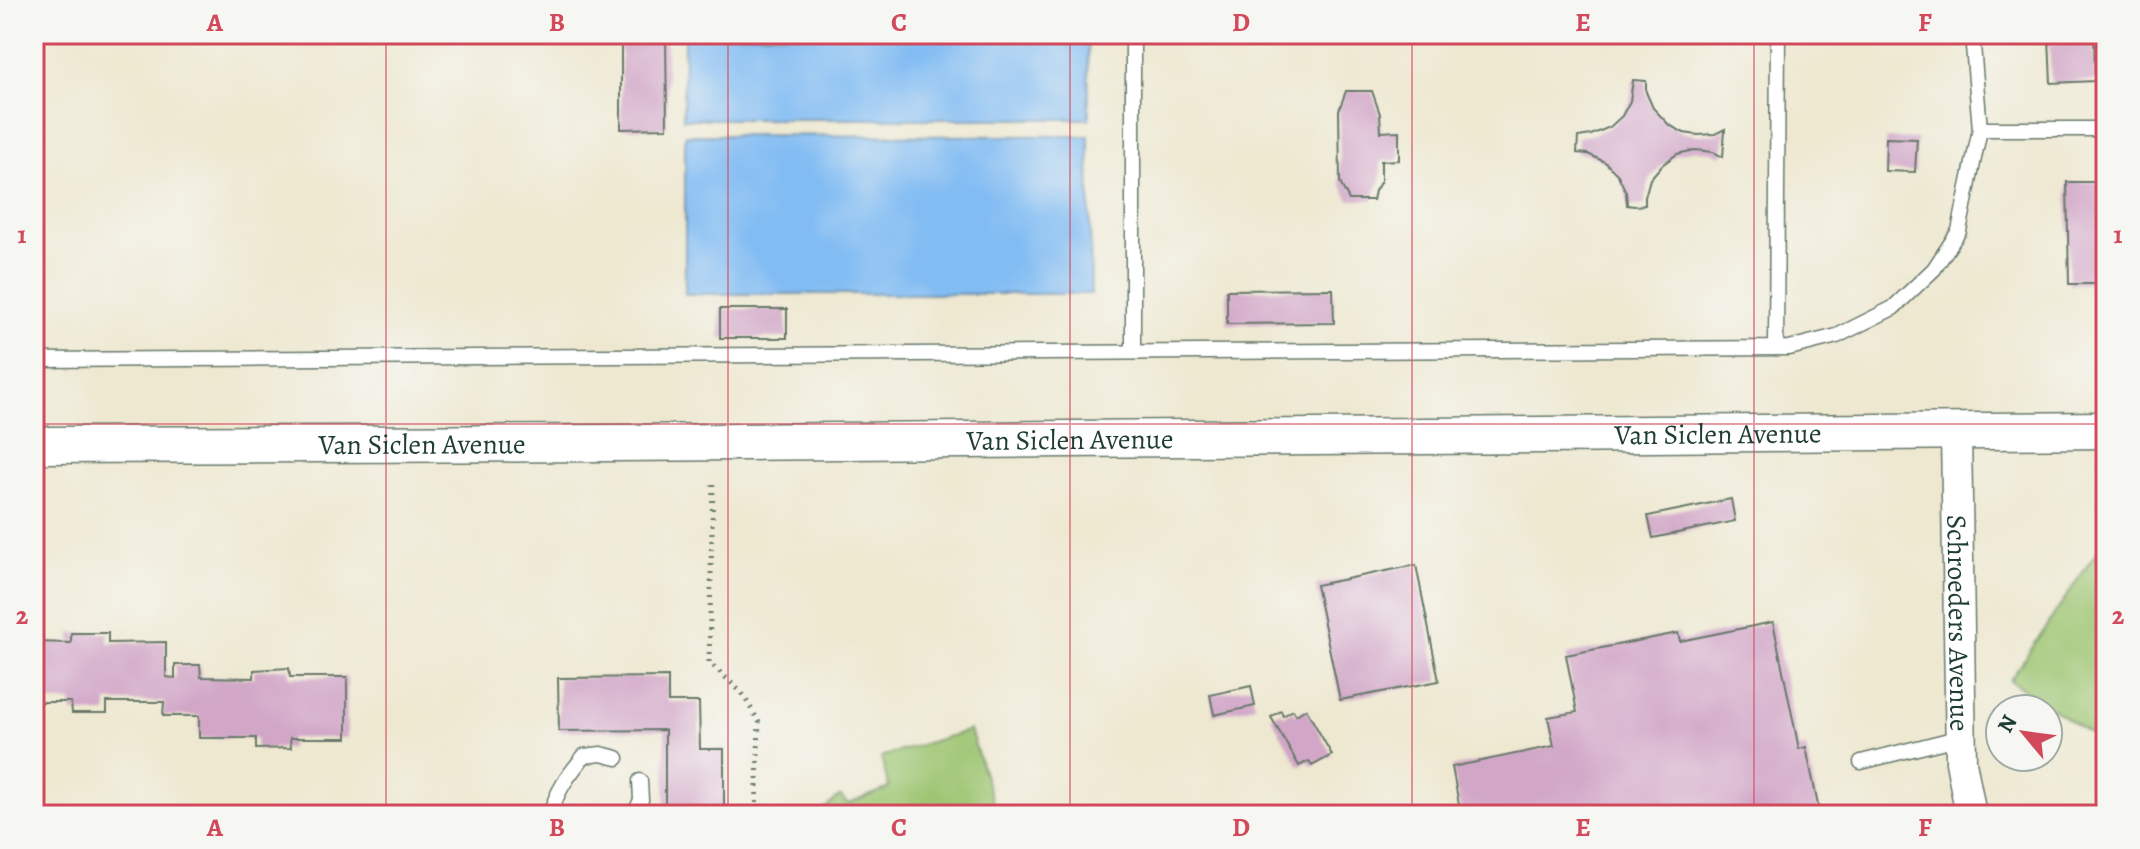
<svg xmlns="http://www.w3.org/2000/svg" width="2140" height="849" font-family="Alegreya,serif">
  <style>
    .green { fill: #9cc470; stroke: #5e8052; stroke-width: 2 }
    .water { fill: #81bcf3; stroke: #507c94; stroke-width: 2 }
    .building { fill: #d1a6c7 }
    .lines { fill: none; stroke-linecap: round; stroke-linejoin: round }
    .service-casing { stroke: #67796b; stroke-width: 17 }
    .minor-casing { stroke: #67796b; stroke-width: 33 }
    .tertiary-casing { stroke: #67796b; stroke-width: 39 }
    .path { stroke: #67796b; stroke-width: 5; stroke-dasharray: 2 6; stroke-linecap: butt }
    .service { stroke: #fff; stroke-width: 14 }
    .minor { stroke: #fff; stroke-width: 30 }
    .tertiary { stroke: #fff; stroke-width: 36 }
    .grid { fill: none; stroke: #d1495b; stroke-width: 2; stroke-opacity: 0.55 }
    .labels { text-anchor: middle; stroke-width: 6; stroke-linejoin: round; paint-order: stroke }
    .street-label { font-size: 28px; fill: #1f3d34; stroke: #f6f6f2 }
    .neatline { fill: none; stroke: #d1495b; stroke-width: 3 }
    .grid-label { font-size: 26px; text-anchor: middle; font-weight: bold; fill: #d1495b }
  </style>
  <rect width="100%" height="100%" fill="#f6f6f2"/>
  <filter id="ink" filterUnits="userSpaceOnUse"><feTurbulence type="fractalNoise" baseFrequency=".0125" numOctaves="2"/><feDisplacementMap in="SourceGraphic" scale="16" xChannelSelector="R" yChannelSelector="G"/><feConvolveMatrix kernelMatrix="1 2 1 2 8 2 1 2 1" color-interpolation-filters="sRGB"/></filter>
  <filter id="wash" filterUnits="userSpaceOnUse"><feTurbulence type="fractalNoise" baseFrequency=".006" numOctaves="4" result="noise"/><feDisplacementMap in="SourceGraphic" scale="32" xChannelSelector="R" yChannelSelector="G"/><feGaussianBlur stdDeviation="1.8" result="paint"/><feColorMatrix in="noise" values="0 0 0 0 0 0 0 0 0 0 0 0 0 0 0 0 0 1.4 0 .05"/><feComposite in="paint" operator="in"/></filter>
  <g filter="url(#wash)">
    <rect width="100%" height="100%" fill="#eee8d0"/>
    <g class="green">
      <polygon points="2106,538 2106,745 2010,680"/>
      <polygon points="970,730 997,815 817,815 840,796 848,804 889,788 881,757"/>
    </g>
    <g class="water">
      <polygon points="684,34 1088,34 1089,119 683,119"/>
      <polygon points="685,135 1089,136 1091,294 685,294"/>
    </g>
    <g id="blocks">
      <g class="building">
        <polygon points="621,34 666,34 667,128 621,129"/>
        <polygon points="1346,34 1373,34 1368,38 1350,38"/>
        <polygon points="2094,37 2095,81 2051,83 2049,38"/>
        <polygon points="1633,80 1646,81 1646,92 1653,108 1669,125 1684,133 1698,135 1715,134 1725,129 1723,157 1713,152 1695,150 1677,154 1662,165 1650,179 1645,197 1645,205 1634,206 1627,205 1626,192 1618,175 1605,162 1588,154 1577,153 1578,137 1591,135 1610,127 1622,116 1630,101"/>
        <polygon points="1346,91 1372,91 1380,114 1381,132 1399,131 1399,160 1381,161 1381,181 1375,191 1373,200 1349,200 1340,183 1339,110"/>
        <polygon points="1886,138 1917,139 1915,172 1885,171"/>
        <polygon points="2067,182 2106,182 2106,284 2069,284"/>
        <polygon points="1333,289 1334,323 1227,324 1227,290"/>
        <rect x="720" y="309" width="67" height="29"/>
        <polygon points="1731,499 1735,521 1653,538 1648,516"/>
        <polygon points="1416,565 1439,681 1340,700 1316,585"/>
        <polygon points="1773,622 1799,749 1806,747 1820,815 1461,815 1452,767 1554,746 1548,717 1577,712 1566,655 1678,633 1680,641"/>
        <polygon points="71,633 108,633 108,643 166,642 166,677 175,678 175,665 200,665 201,677 254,678 254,670 289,668 290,677 347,677 347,738 290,738 291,748 256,749 256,738 199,738 199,716 163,716 164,702 107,702 107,713 72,713 71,702 34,702 34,642 71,643"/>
        <polygon points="668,677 668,702 699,702 700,749 724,749 724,815 665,815 665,730 559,731 558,678"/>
        <polygon points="1251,686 1255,706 1214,715 1210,695"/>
        <polygon points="1306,709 1332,755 1312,766 1309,761 1299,766 1271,717 1281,711 1283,716 1293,710 1296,715"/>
      </g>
    </g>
  </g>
  <g filter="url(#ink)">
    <use href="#blocks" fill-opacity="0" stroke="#67796b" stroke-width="2"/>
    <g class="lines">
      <defs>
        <g id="service">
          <polyline points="1133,34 1133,352"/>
          <polyline points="1980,129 2106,129"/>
          <polyline points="1776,348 1778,34"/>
          <polyline points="34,360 1789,348 1837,336 1893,308 1934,269 1959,231 1980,129 1972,34"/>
          <polyline points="1861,762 1961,737"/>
          <path d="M550,815C557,790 568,776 584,756L601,754L617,758"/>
          <polyline points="634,815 641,800 640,781"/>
        </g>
        <g id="minor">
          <path id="s1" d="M1956,431L1961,762L1971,815"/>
        </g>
        <g id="tertiary">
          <path id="s2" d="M34,445L617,443L2106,430"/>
        </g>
      </defs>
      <use href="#service" class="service-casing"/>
      <use href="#minor" class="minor-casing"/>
      <use href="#tertiary" class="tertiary-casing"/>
      <polyline class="path" points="713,484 709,662 742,693 759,722 756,815"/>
      <use href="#service" class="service"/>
      <use href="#minor" class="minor"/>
      <use href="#tertiary" class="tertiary"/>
    </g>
  </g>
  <path class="grid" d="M386,34V815M728,34V815M1070,34V815M1412,34V815M1754,34V815M34,424H2106"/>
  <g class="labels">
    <g class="street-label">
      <text dy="10" stroke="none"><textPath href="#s2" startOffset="1684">Van Siclen Avenue</textPath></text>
      <text dy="10" stroke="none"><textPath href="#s2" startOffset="1036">Van Siclen Avenue</textPath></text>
      <text dy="10" stroke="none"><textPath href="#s2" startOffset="388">Van Siclen Avenue</textPath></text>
      <text dy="10" stroke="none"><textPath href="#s1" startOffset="192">Schroeders Avenue</textPath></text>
    </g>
  </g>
  <rect width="2140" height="849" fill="none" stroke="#f6f6f2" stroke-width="88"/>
  <g transform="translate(2024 733) rotate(299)"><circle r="38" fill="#f6f6f2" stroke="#a0aca6" stroke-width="2"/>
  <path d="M0-6L14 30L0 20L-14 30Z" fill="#d1495b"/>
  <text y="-12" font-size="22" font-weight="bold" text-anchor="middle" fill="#1f3d34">N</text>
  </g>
  <rect x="44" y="44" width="2052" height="761" class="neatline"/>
  <g class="grid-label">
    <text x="215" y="31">A</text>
    <text x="557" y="31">B</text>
    <text x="899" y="31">C</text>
    <text x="1241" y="31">D</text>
    <text x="1583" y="31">E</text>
    <text x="1925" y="31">F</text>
    <text x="22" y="243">1</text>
    <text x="2118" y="243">1</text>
    <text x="22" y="624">2</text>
    <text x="2118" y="624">2</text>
    <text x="215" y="836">A</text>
    <text x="557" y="836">B</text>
    <text x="899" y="836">C</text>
    <text x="1241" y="836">D</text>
    <text x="1583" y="836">E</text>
    <text x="1925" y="836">F</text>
  </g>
</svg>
